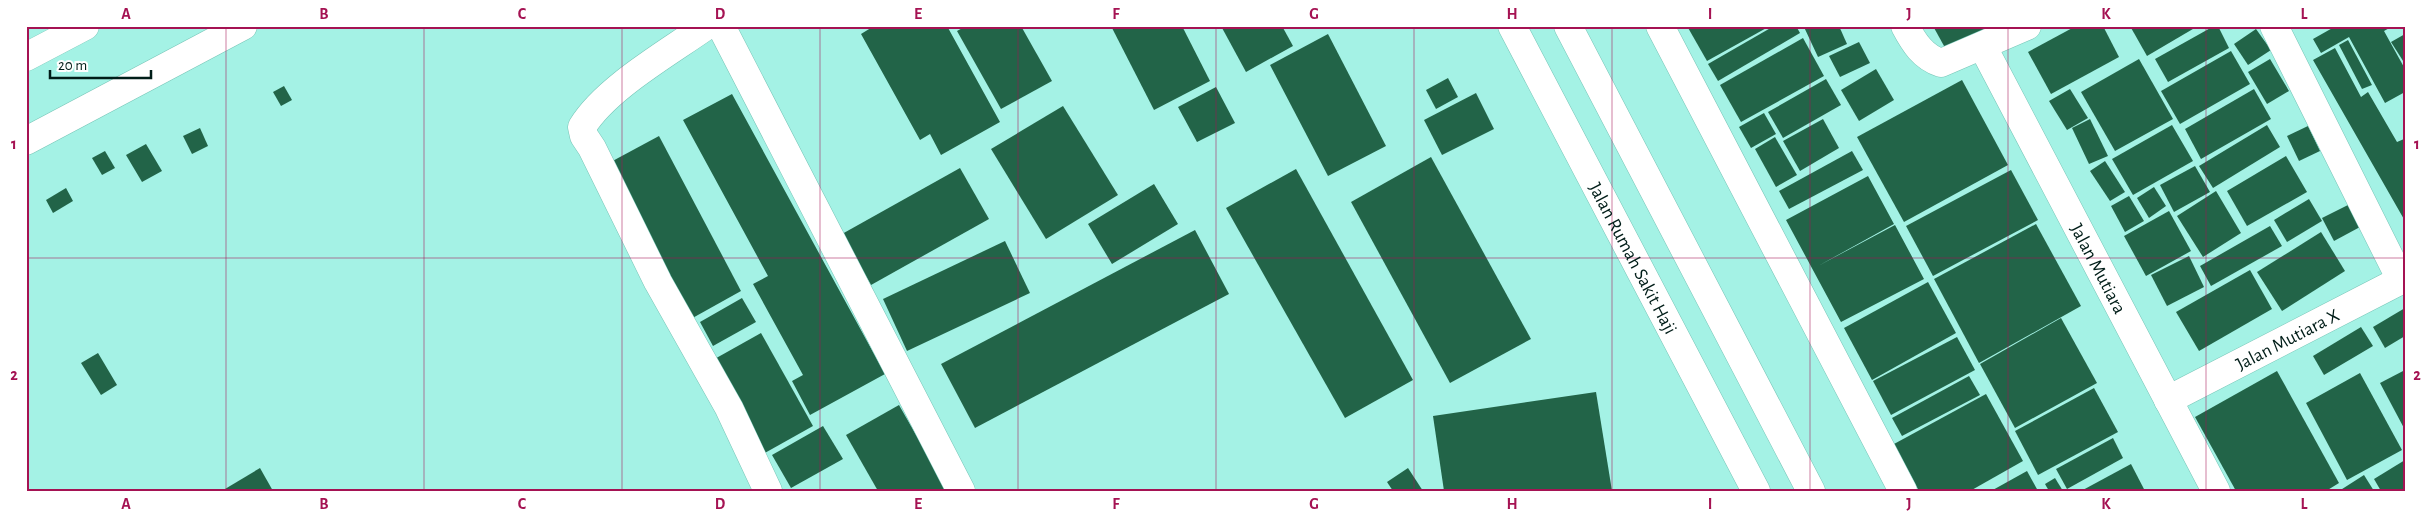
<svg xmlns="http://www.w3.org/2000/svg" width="2431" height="517" font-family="'Alegreya Sans',sans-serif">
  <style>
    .building { fill: #226448 }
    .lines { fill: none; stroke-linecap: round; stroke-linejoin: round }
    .minor-casing { stroke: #77c5b7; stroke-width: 29 }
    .minor { stroke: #fff; stroke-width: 28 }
    .grid { fill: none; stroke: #a51353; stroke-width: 1; stroke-opacity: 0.55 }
    .labels { text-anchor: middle; stroke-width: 5; stroke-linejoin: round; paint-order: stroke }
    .street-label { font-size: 19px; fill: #001d18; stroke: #fff }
    .neatline { fill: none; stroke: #a51353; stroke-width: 2 }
    .grid-label { font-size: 16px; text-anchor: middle; font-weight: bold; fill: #a51353 }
  </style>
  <rect width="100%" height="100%" fill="#a4f2e5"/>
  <g class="building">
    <polygon points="874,26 947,26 1000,122 941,155 930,134 920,140 861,34"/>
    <polygon points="966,26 1021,26 1052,81 1001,109 957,31"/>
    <polygon points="1111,26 1182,26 1210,81 1154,110"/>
    <polygon points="1221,26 1282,26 1293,46 1246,72"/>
    <polygon points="1687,26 1770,26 1707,61"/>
    <polygon points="1774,26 1796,26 1800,33 1718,81 1708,64"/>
    <polygon points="1806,26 1839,26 1847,44 1818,57 1804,27"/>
    <polygon points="1933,26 1987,26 1990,32 1949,55"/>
    <polygon points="2076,26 2103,26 2119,57 2051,94 2028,52"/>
    <polygon points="2130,26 2198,26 2147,56"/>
    <polygon points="2214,26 2218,26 2229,48 2168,82 2155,59"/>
    <polygon points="2336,26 2393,26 2384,31 2405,69 2405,92 2385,103 2349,37 2321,53 2313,39"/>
    <polygon points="2256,29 2271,50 2248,65 2234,44"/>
    <polygon points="1328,34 1386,146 1328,176 1270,65"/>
    <polygon points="2405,34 2405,64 2391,42"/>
    <polygon points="1803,38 1824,76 1741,122 1720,85"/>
    <polygon points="2348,40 2372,85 2362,89 2339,45"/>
    <polygon points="1859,42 1870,63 1840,77 1829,56"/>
    <polygon points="2335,48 2361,97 2368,92 2397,142 2404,139 2405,141 2405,221 2313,60"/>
    <polygon points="2231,51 2250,84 2180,124 2161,91"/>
    <polygon points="2139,59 2173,119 2115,151 2081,92"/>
    <polygon points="2270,59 2289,91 2267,104 2248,72"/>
    <polygon points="1876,69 1894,100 1859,121 1841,90"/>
    <polygon points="1448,78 1458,97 1436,109 1426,90"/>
    <polygon points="1826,79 1841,105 1783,138 1768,112"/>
    <polygon points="1962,80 2008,165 1904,222 1857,137"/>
    <polygon points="284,86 292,100 281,106 273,92"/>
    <polygon points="1216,87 1235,123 1197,142 1178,107"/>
    <polygon points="2070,89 2088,118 2067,130 2049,101"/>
    <polygon points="2254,89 2271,119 2201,159 2185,129"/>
    <polygon points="1476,93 1494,129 1442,155 1424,120"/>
    <polygon points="732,94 885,374 810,415 792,381 803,375 753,284 768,276 683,120"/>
    <polygon points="1063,106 1118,195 1046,239 991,149"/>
    <polygon points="1764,113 1776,134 1751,148 1739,127"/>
    <polygon points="1823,119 1839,148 1800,171 1783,141"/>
    <polygon points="2090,119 2108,156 2089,164 2072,128"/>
    <polygon points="2172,125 2193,161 2133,195 2112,159"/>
    <polygon points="2267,125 2280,147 2213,188 2199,166"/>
    <polygon points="2308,126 2320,151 2299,161 2287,136"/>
    <polygon points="200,128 208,146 192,154 183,136"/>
    <polygon points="659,136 741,291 689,320 607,164"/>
    <polygon points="1775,137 1797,175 1776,187 1755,149"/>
    <polygon points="146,144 162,171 142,182 126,155"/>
    <polygon points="105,151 115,168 102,175 92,158"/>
    <polygon points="1852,151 1863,170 1789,209 1779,191"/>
    <polygon points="2286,156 2307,192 2247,226 2227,191"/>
    <polygon points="1431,157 1531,339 1450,383 1351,202"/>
    <polygon points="2105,161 2125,192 2110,201 2090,171"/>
    <polygon points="2195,166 2210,192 2174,212 2160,185"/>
    <polygon points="960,168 989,219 871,285 842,234"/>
    <polygon points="1296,169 1413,380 1345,418 1226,208"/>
    <polygon points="2011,170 2038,220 1933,276 1906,226"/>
    <polygon points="1868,176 1894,224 1818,266 1895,225 1924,279 1841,322 1786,220"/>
    <polygon points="1154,184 1178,224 1112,264 1088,224"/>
    <polygon points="2154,187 2166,206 2149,218 2137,198"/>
    <polygon points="66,188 73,201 53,213 46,200"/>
    <polygon points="2216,191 2241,233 2203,257 2177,216"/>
    <polygon points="2129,196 2144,221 2125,232 2111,206"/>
    <polygon points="2309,199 2322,221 2287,242 2274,220"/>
    <polygon points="2348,205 2360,227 2334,241 2322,218"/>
    <polygon points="2169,211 2191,251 2146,276 2124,236"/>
    <polygon points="2036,224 2081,306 1979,363 1934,279"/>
    <polygon points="2270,226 2282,246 2211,286 2200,266"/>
    <polygon points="1195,230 1229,294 975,428 941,364"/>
    <polygon points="2321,232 2345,271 2282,311 2257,272"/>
    <polygon points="1005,241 1030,293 907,351 883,299"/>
    <polygon points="2189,256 2204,287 2167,306 2151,275"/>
    <polygon points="2250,270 2272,309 2199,351 2176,312"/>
    <polygon points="1928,282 1956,333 1872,380 1844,328"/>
    <polygon points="742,298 756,322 713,346 700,322"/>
    <polygon points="2405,308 2405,336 2385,348 2373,327"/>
    <polygon points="2061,318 2097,383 2015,428 1980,364"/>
    <polygon points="2361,327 2373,346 2324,375 2313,356"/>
    <polygon points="761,333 813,426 763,454 711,361"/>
    <polygon points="1957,337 1975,370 1891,415 1873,381"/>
    <polygon points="98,353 117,385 101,395 81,363"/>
    <polygon points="2405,370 2405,430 2380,383"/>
    <polygon points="2277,371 2339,483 2326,491 2236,491 2195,417"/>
    <polygon points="2360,373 2402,450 2347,480 2306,403"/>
    <polygon points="1969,376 1980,395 1902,436 1892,418"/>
    <polygon points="2094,388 2118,432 2038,475 2015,431"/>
    <polygon points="1596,392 1612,491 1444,491 1433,416"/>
    <polygon points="1986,394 2023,461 1970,491 1919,491 1894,444"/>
    <polygon points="899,405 948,491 878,491 846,435"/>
    <polygon points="823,426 843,459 791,488 772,455"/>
    <polygon points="2113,438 2123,458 2067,489 2056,469"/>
    <polygon points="2405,460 2405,491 2381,491 2374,479"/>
    <polygon points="2131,464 2145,491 2081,491"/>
    <polygon points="260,468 273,491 226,491 225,489"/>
    <polygon points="1408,468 1423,491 1393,491 1387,482"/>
    <polygon points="2027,471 2038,491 1991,491"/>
    <polygon points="2364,475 2374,491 2339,491"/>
    <polygon points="2055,478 2063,491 2049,491 2045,484"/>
  </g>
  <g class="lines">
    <defs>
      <g id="minor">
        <path d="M706,26C668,53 606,88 582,127L584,136L592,148L658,282L729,408L768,491"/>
        <polyline points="721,26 961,491"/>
        <path id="s1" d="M1512,26L1756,491"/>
        <polyline points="1568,26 1811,491"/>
        <polyline points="1660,26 1903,491"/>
        <path d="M1905,26C1914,43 1923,57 1941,63L2027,26"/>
        <polyline points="2274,26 2401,280"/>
        <path id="s2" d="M1983,47L2216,491"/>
        <polyline points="26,57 85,26"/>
        <polyline points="26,141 243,26"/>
        <path id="s3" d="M2168,400L2405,278"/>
      </g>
    </defs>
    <use href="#minor" class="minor-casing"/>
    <use href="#minor" class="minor"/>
  </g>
  <path class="grid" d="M226,26V491M424,26V491M622,26V491M820,26V491M1018,26V491M1216,26V491M1414,26V491M1612,26V491M1810,26V491M2008,26V491M2206,26V491M26,258H2405"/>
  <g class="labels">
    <g class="street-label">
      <text dy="7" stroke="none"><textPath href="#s1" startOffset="262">Jalan Rumah Sakit Haji</textPath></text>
      <text dy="7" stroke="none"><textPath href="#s2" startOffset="250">Jalan Mutiara</textPath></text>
      <text dy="7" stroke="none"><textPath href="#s3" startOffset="134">Jalan Mutiara X</textPath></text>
    </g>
  </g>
  <rect width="2431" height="517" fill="none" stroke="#ffffff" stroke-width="55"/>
  <path d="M50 70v8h101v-8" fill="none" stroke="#001d18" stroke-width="2.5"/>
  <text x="58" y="70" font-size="15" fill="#001d18" stroke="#ffffff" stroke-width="4" paint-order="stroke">20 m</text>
  <rect x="28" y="28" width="2376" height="462" class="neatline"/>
  <g class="grid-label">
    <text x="126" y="19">A</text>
    <text x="324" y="19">B</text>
    <text x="522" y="19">C</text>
    <text x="720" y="19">D</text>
    <text x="918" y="19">E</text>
    <text x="1116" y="19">F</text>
    <text x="1314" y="19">G</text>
    <text x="1512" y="19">H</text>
    <text x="1710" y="19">I</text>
    <text x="1909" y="19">J</text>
    <text x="2106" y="19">K</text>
    <text x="2304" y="19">L</text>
    <text x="14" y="149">1</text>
    <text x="2417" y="149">1</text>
    <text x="14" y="380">2</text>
    <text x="2417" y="380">2</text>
    <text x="126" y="509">A</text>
    <text x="324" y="509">B</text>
    <text x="522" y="509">C</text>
    <text x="720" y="509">D</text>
    <text x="918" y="509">E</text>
    <text x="1116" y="509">F</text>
    <text x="1314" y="509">G</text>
    <text x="1512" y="509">H</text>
    <text x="1710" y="509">I</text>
    <text x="1909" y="509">J</text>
    <text x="2106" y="509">K</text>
    <text x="2304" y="509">L</text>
  </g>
</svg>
